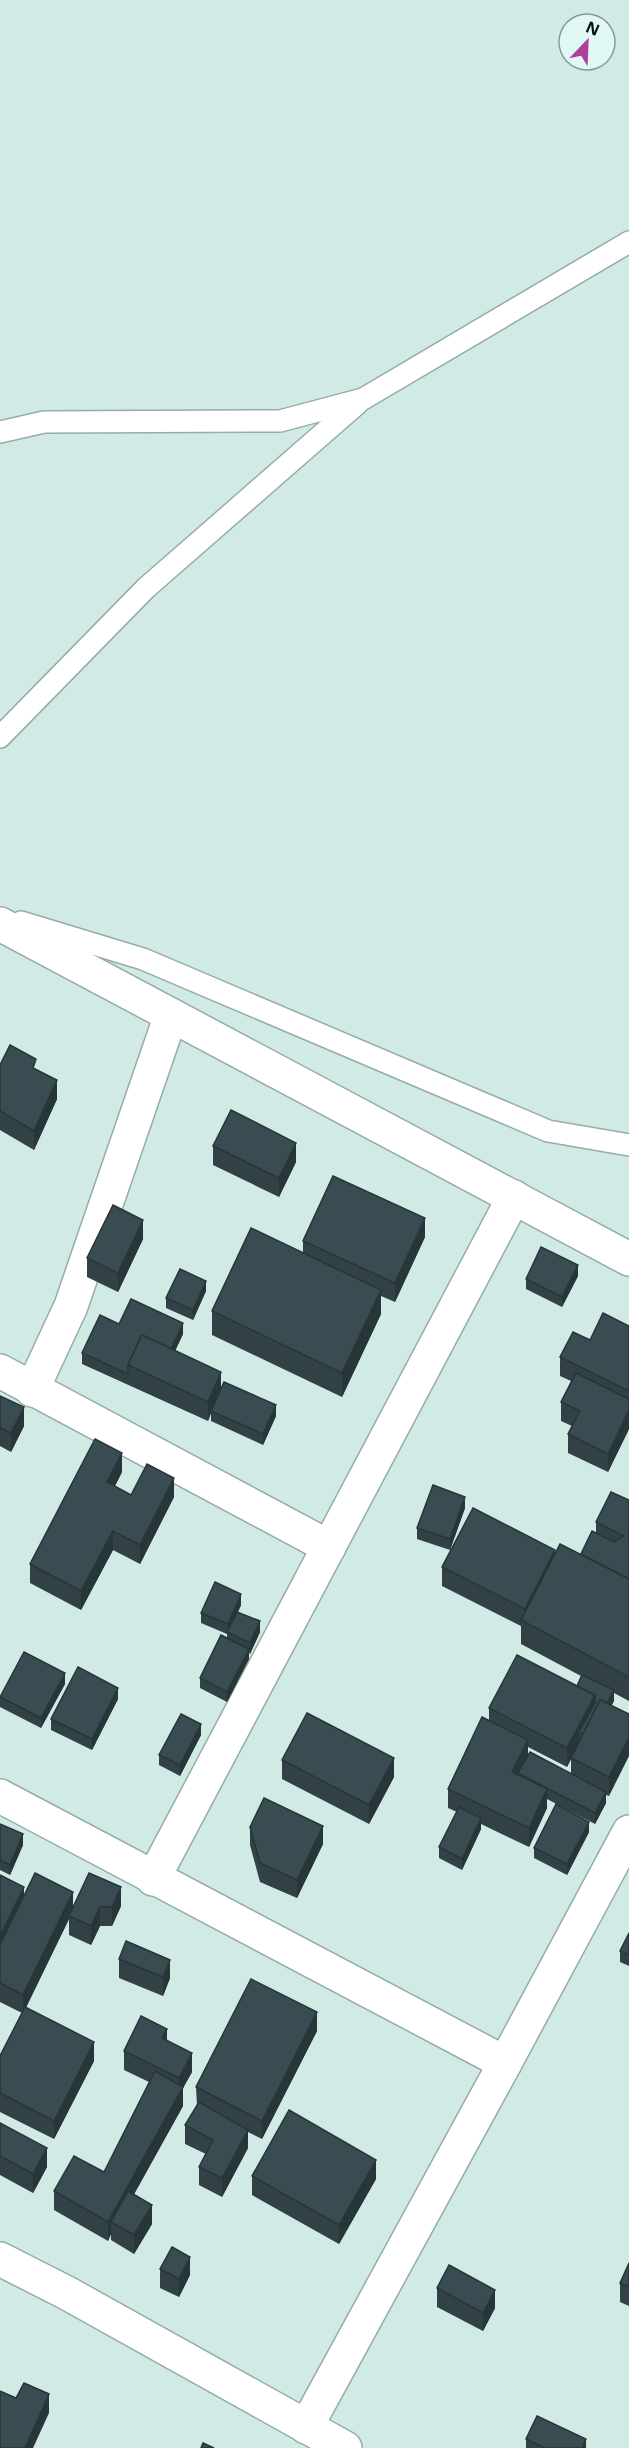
<svg xmlns="http://www.w3.org/2000/svg" width="629" height="2448" font-family="'Noto Sans',sans-serif">
  <style>
    .lines { fill: none; stroke-linecap: round; stroke-linejoin: round }
    .service-casing { stroke: #95aca8; stroke-width: 24 }
    .minor-casing { stroke: #95aca8; stroke-width: 36 }
    .service { stroke: #fff; stroke-width: 21 }
    .minor { stroke: #fff; stroke-width: 33 }
    .wall { fill: #314146; fill-rule: evenodd }
    .shaded-wall { fill: #283539 }
    .building { fill: #394c51; stroke: #283539; stroke-width: 1.5 }
  </style>
  <rect width="100%" height="100%" fill="#d2eae6"/>
  <g class="lines">
    <defs>
      <g id="service">
        <polyline points="0,432 44,422 280,421 363,399 629,242"/>
        <polyline points="0,737 146,588 358,403"/>
        <polyline points="21,922 143,959 548,1131 629,1145"/>
      </g>
      <g id="minor">
        <polyline points="0,924 629,1259"/>
        <polyline points="0,1371 329,1547"/>
        <polyline points="32,1390 71,1306 171,1015"/>
        <polyline points="0,1796 505,2063"/>
        <polyline points="153,1879 514,1197"/>
        <polyline points="0,2259 67,2293 345,2448"/>
        <polyline points="306,2427 505,2063 629,1832"/>
      </g>
    </defs>
    <use href="#service" class="service-casing"/>
    <use href="#minor" class="minor-casing"/>
    <use href="#service" class="service"/>
    <use href="#minor" class="minor"/>
  </g>
  <g class="wall">
    <polygon points="0,1065 36,1069 57,1099 34,1150 0,1130"/>
    <polygon points="213,1146 296,1162 279,1197 213,1165"/>
    <polygon points="425,1237 395,1302 381,1296 381,1314 342,1397 212,1335 212,1311 303,1253 303,1241"/>
    <polygon points="143,1239 118,1292 87,1277 87,1258"/>
    <polygon points="578,1276 562,1307 526,1289 526,1279"/>
    <polygon points="206,1291 193,1320 166,1308 166,1298"/>
    <polygon points="629,1326 629,1429 608,1472 568,1453 568,1434 572,1426 561,1421 561,1402 571,1381 560,1376 560,1357 590,1340"/>
    <polygon points="183,1334 175,1351 221,1388 276,1416 263,1445 211,1421 211,1413 208,1421 82,1364 82,1353"/>
    <polygon points="0,1396 24,1426 11,1452 0,1446"/>
    <polygon points="122,1472 115,1486 131,1495 174,1497 140,1564 113,1550 81,1610 30,1583 30,1564"/>
    <path d="M629,1500V1701L614,1693V1701L611,1705L609,1796L606,1795V1803L595,1824L547,1799V1808L529,1847L481,1824V1829L462,1870L439,1858V1847L457,1812L448,1808V1789L489,1721V1708L577,1686L581,1676L521,1644V1626L442,1586V1567L555,1553L581,1554L596,1533V1522ZM528,1747L567,1767L571,1759V1774L528,1755Z"/>
    <polygon points="465,1508 450,1550 417,1539 417,1528"/>
    <polygon points="241,1605 238,1612 260,1632 250,1654 249,1653 249,1659 227,1702 200,1688 200,1678 227,1638 227,1634 201,1623 201,1613"/>
    <polygon points="65,1684 41,1728 0,1707 0,1697"/>
    <polygon points="118,1699 92,1750 51,1730 51,1719"/>
    <polygon points="201,1735 180,1776 159,1765 159,1755"/>
    <polygon points="282,1760 394,1777 369,1824 282,1779"/>
    <polygon points="0,1824 23,1845 10,1875 0,1870"/>
    <polygon points="250,1827 323,1844 297,1898 260,1882 250,1845"/>
    <polygon points="589,1832 567,1875 534,1858 534,1848"/>
    <polygon points="0,1875 24,1896 73,1907 121,1906 112,1926 100,1926 91,1945 69,1935 69,1919 26,2007 94,2061 54,2139 0,2112 0,2056 22,2013 0,2002"/>
    <polygon points="629,1933 629,1966 620,1962 620,1951"/>
    <polygon points="119,1959 170,1978 163,1996 119,1978"/>
    <polygon points="317,2031 262,2139 248,2132 248,2148 222,2197 199,2185 199,2167 206,2154 185,2144 185,2125 197,2106 196,2087"/>
    <polygon points="167,2040 192,2072 183,2088 183,2106 134,2194 152,2224 134,2254 111,2240 111,2234 108,2241 54,2210 54,2191 104,2172 149,2082 124,2070 124,2051"/>
    <polygon points="0,2124 47,2167 33,2193 0,2175"/>
    <polygon points="252,2176 376,2179 339,2244 252,2195"/>
    <polygon points="629,2263 629,2306 620,2302 620,2283"/>
    <polygon points="160,2269 190,2275 179,2297 160,2288"/>
    <polygon points="437,2288 495,2308 483,2331 437,2307"/>
    <polygon points="526,2439 586,2448 526,2448"/>
  </g>
  <g class="shaded-wall">
    <polygon points="57,1080 57,1099 34,1150 34,1131"/>
    <polygon points="296,1143 296,1162 279,1197 279,1178"/>
    <polygon points="425,1218 425,1237 395,1302 395,1283"/>
    <polygon points="143,1220 143,1239 118,1292 118,1273"/>
    <polygon points="578,1265 578,1276 562,1307 562,1297"/>
    <polygon points="206,1281 206,1291 193,1320 193,1310"/>
    <polygon points="381,1290 381,1314 342,1397 342,1373"/>
    <polygon points="183,1323 183,1334 168,1366 168,1356"/>
    <polygon points="221,1372 221,1391 211,1411 211,1413 208,1421 208,1402"/>
    <polygon points="276,1405 276,1416 263,1445 263,1434"/>
    <polygon points="24,1407 24,1426 11,1452 11,1433"/>
    <polygon points="629,1410 629,1429 608,1472 608,1454"/>
    <polygon points="122,1453 122,1472 107,1501 107,1482"/>
    <polygon points="174,1478 174,1497 140,1564 140,1545"/>
    <polygon points="465,1497 465,1508 450,1550 450,1539"/>
    <polygon points="113,1531 113,1550 81,1610 81,1591"/>
    <polygon points="555,1550 555,1569 525,1622 525,1609"/>
    <polygon points="241,1594 241,1605 228,1634 228,1624"/>
    <polygon points="260,1621 260,1632 250,1654 250,1643"/>
    <polygon points="249,1649 249,1659 227,1702 227,1692"/>
    <polygon points="65,1673 65,1684 41,1728 41,1718"/>
    <polygon points="118,1688 118,1699 92,1750 92,1739"/>
    <polygon points="614,1690 614,1701 604,1721 604,1710"/>
    <polygon points="595,1695 595,1714 579,1732 579,1743 567,1767 567,1748"/>
    <polygon points="201,1724 201,1735 180,1776 180,1765"/>
    <polygon points="629,1737 629,1756 609,1796 609,1777"/>
    <polygon points="528,1740 528,1758 518,1773 518,1778 512,1772"/>
    <polygon points="394,1758 394,1777 369,1824 369,1805"/>
    <polygon points="547,1789 547,1808 529,1847 529,1828"/>
    <polygon points="606,1792 606,1803 595,1824 595,1813"/>
    <polygon points="481,1818 481,1829 462,1870 462,1859"/>
    <polygon points="589,1822 589,1832 567,1875 567,1864"/>
    <polygon points="323,1826 323,1844 297,1898 297,1880"/>
    <polygon points="23,1834 23,1845 10,1875 10,1865"/>
    <polygon points="24,1887 24,1906 0,1954 0,1936"/>
    <polygon points="121,1887 121,1906 112,1926 112,1907"/>
    <polygon points="73,1892 73,1911 69,1916 69,1919 23,2014 23,1995"/>
    <polygon points="100,1907 100,1926 91,1945 91,1926"/>
    <polygon points="170,1960 170,1978 163,1996 163,1977"/>
    <polygon points="317,2012 317,2031 262,2139 262,2121"/>
    <polygon points="167,2029 167,2048 162,2038"/>
    <polygon points="94,2042 94,2061 54,2139 54,2121"/>
    <polygon points="192,2053 192,2072 183,2088 183,2106 117,2225 111,2222 111,2234 108,2241 108,2222 179,2094 179,2078"/>
    <polygon points="248,2130 248,2148 222,2197 222,2178"/>
    <polygon points="47,2148 47,2167 33,2193 33,2174"/>
    <polygon points="376,2160 376,2179 339,2244 339,2225"/>
    <polygon points="152,2205 152,2224 134,2254 134,2235"/>
    <polygon points="190,2257 190,2275 179,2297 179,2279"/>
    <polygon points="495,2290 495,2308 483,2331 483,2313"/>
    <polygon points="49,2394 49,2413 33,2448 25,2448"/>
    <polygon points="586,2439 586,2448 582,2448"/>
  </g>
  <g class="building">
    <polygon points="10,1045 36,1059 33,1068 57,1080 34,1131 0,1111 0,1065"/>
    <polygon points="231,1110 296,1143 279,1178 213,1146"/>
    <polygon points="333,1176 425,1218 395,1283 303,1241"/>
    <polygon points="113,1205 143,1220 118,1273 87,1258"/>
    <polygon points="251,1228 381,1290 342,1373 212,1311"/>
    <polygon points="541,1247 578,1265 562,1297 526,1279"/>
    <polygon points="180,1269 206,1281 193,1310 166,1298"/>
    <polygon points="131,1299 183,1323 171,1349 142,1335 128,1365 128,1374 82,1353 100,1315 119,1324"/>
    <polygon points="603,1313 629,1326 629,1391 560,1357 573,1332 590,1340"/>
    <polygon points="142,1335 221,1372 208,1402 128,1365"/>
    <polygon points="576,1373 629,1399 629,1410 608,1454 568,1434 580,1411 561,1402"/>
    <polygon points="224,1382 276,1405 263,1434 211,1411"/>
    <polygon points="0,1396 24,1407 11,1433 0,1428"/>
    <polygon points="95,1439 122,1453 107,1482 131,1495 147,1464 174,1478 140,1545 113,1531 81,1591 30,1564"/>
    <polygon points="433,1485 465,1497 450,1539 417,1528"/>
    <polygon points="611,1492 629,1500 629,1579 581,1554 592,1531 614,1542 624,1536 596,1522"/>
    <polygon points="473,1508 555,1550 525,1609 442,1567"/>
    <polygon points="560,1544 629,1579 629,1677 521,1620"/>
    <polygon points="215,1582 241,1594 228,1624 201,1613"/>
    <polygon points="237,1612 260,1621 250,1643 227,1632"/>
    <polygon points="221,1635 249,1649 227,1692 200,1678"/>
    <polygon points="24,1652 65,1673 41,1718 0,1697"/>
    <polygon points="517,1655 595,1695 567,1748 489,1708"/>
    <polygon points="78,1667 118,1688 92,1739 51,1719"/>
    <polygon points="582,1675 614,1690 607,1703 600,1700 583,1734 579,1732 595,1703 595,1695 577,1686"/>
    <polygon points="600,1700 629,1714 629,1737 609,1777 571,1758"/>
    <polygon points="307,1713 394,1758 369,1805 282,1760"/>
    <polygon points="181,1714 201,1724 180,1765 159,1755"/>
    <polygon points="482,1717 528,1740 512,1772 547,1789 529,1828 448,1789"/>
    <polygon points="530,1752 606,1792 595,1813 518,1773"/>
    <polygon points="264,1798 323,1826 297,1880 260,1863 250,1827"/>
    <polygon points="556,1804 589,1822 567,1864 534,1848"/>
    <polygon points="459,1807 481,1818 462,1859 439,1847"/>
    <polygon points="0,1824 23,1834 10,1865 0,1860"/>
    <polygon points="35,1873 73,1892 23,1995 0,1983 0,1945"/>
    <polygon points="89,1873 121,1887 112,1907 100,1907 91,1926 69,1916"/>
    <polygon points="0,1875 24,1887 0,1936"/>
    <polygon points="629,1933 629,1955 620,1951"/>
    <polygon points="126,1941 170,1960 163,1977 119,1959"/>
    <polygon points="251,1979 317,2012 262,2121 196,2087"/>
    <polygon points="25,2007 94,2042 54,2121 0,2093 0,2056"/>
    <polygon points="141,2016 167,2029 162,2038 192,2053 179,2078 124,2051"/>
    <polygon points="155,2071 183,2087 108,2222 54,2191 74,2156 104,2172"/>
    <polygon points="199,2102 248,2130 222,2178 199,2167 213,2140 185,2125"/>
    <polygon points="289,2110 376,2160 339,2225 252,2176"/>
    <polygon points="0,2123 47,2148 33,2174 0,2156"/>
    <polygon points="128,2191 152,2205 134,2235 111,2222"/>
    <polygon points="172,2247 190,2257 179,2279 160,2269"/>
    <polygon points="629,2263 629,2287 620,2283"/>
    <polygon points="449,2265 495,2290 483,2313 437,2288"/>
    <polygon points="24,2383 49,2394 25,2448 0,2448 0,2391 16,2398"/>
    <polygon points="537,2416 586,2439 582,2448 545,2448 526,2439"/>
    <polygon points="203,2443 214,2448 201,2448"/>
  </g>
  <g transform="translate(587 42) rotate(23)"><circle r="28" fill="#e0f7f3" stroke="#899a97" stroke-width="1.5"/>
  <path d="M0-4.5L10 22L0 15L-10 22Z" fill="#ae3e9b"/>
  <text y="-9" font-size="16" font-weight="bold" text-anchor="middle" fill="#070f0e">N</text>
  </g>
</svg>
